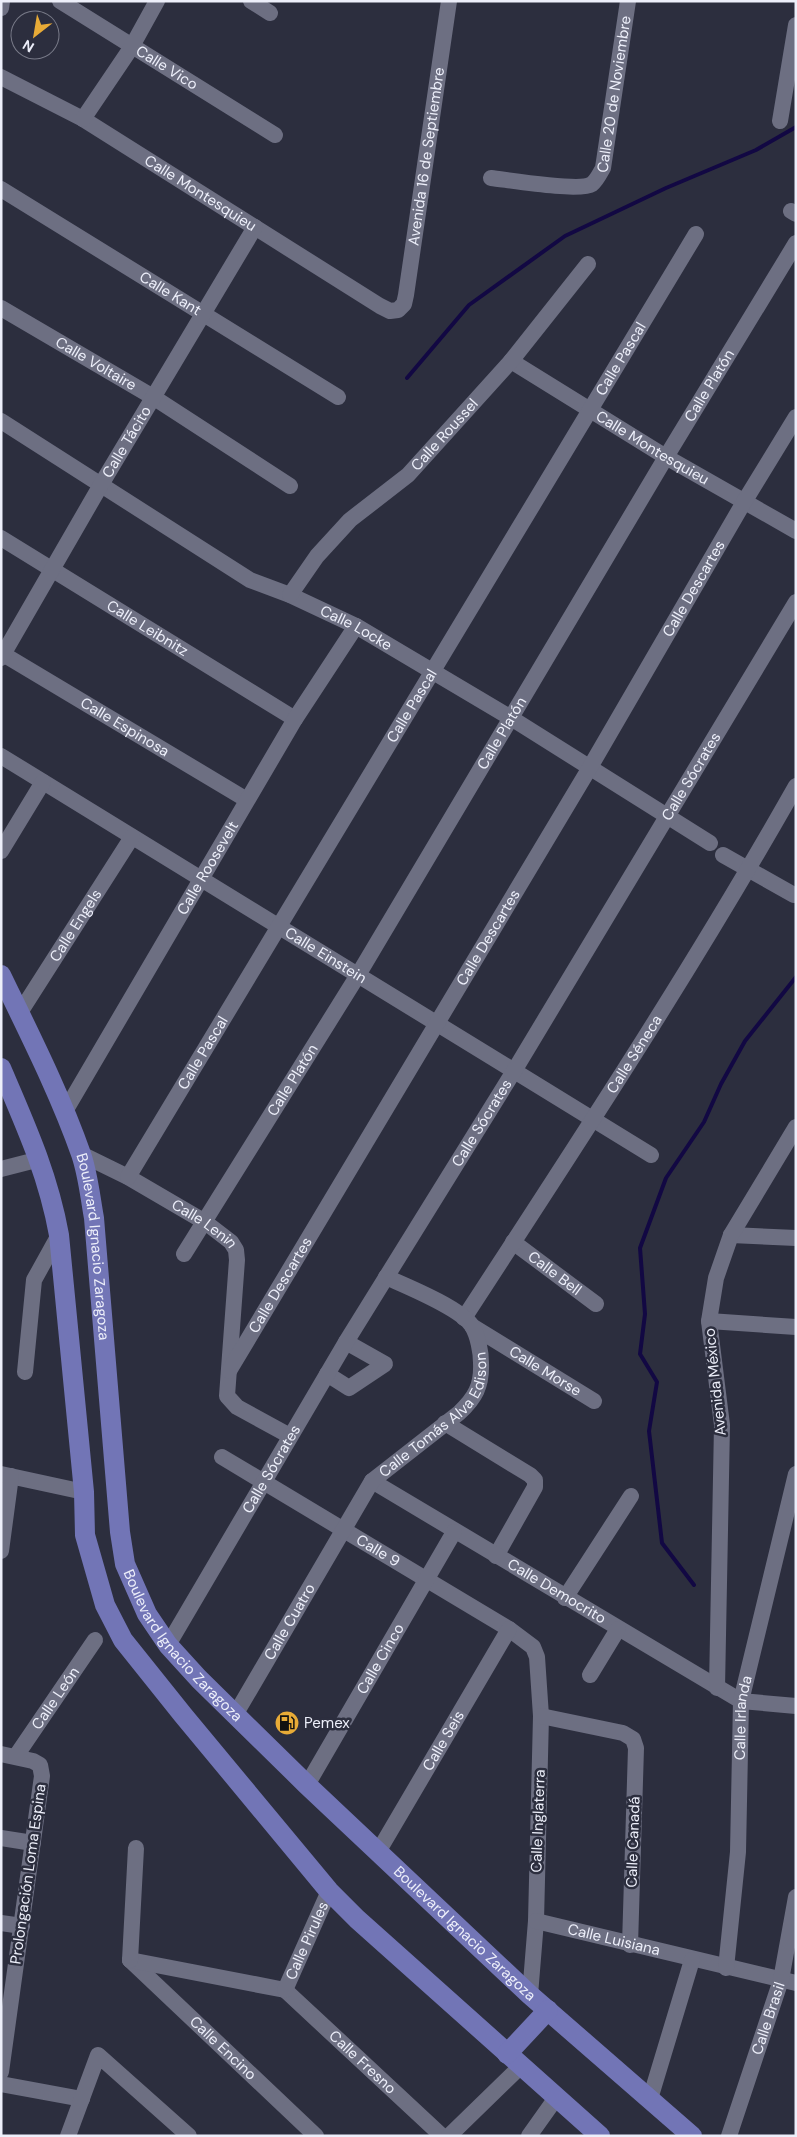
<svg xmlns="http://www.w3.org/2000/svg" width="797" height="2137" font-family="'DM Sans',sans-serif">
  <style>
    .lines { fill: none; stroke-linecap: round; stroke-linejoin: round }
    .stream { stroke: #120843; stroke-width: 4 }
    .minor { stroke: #6d6f82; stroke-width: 16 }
    .major { stroke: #7275b6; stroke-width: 20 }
    .labels { text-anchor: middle; stroke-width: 5; stroke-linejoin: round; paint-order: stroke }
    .street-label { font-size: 15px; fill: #edeffa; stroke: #2c2e3e }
    .poi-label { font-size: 15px; fill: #edeffa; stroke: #2c2e3e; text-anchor: start }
  </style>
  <rect width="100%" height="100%" fill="#2c2e3e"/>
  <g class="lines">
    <g class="stream">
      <polyline points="407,378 469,305 565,236 666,188 756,150 796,127"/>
      <polyline points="694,1585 662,1543 649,1431 657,1382 640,1354 645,1314 640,1248 666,1178 704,1122 721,1084 745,1041 796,977"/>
    </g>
    <g class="minor">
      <path id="s1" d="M60,1L275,135"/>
      <polyline points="251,1 270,13"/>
      <polyline points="1,8 2,1"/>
      <path id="s2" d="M1,77L83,119L380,306L390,311L398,310L404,304L406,295L449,1"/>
      <polyline points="83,119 131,48 157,1"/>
      <polyline points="780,121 796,25"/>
      <path id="s3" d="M491,178C509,180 580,192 592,184C597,180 600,173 603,168L628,1"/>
      <path id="s4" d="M1,189L338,397"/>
      <polyline points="791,211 796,214"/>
      <path id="s5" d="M1,308L153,397L290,486"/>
      <path id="s6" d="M511,361L666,457L796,531"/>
      <path id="s7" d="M1,421L250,580L290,595L356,626L511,718L710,843"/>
      <path id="s8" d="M1,538L295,719"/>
      <path id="s9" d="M290,595L317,556L350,520L408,475L511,361L588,264"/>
      <path id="s10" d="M3,654L247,800"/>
      <path id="s11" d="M1,658L102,483L255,227"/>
      <path id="s12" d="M1,756L651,1155"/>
      <polyline points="1,851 43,782"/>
      <polyline points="723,855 794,895"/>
      <path id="s13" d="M19,1014L132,837"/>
      <path id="s14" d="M64,1113L295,719L356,626"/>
      <path id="s15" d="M81,1154L128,1177L205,1222L231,1242L236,1250L237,1260L227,1396L237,1407L290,1436"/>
      <polyline points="1,1169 40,1159"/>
      <path id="s16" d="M128,1177L696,234"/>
      <polyline points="731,1235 796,1238"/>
      <path id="s17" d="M513,1242L596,1304"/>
      <path id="s18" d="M184,1254L358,975L666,457L796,243"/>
      <path id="s19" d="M464,1318C578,1143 693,968 796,786"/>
      <polyline points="709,1321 796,1327"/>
      <path id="s20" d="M472,1326L594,1401"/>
      <path id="s21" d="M229,1371L589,769L744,502L796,417"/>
      <polyline points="25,1372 34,1280 59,1235"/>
      <polyline points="327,1374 349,1388 385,1364 346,1342"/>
      <polyline points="445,1423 530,1475 535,1480 535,1487 496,1556"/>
      <path id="s22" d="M222,1457L509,1629L533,1647L537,1657L541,1716L536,1921L530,1995"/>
      <polyline points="1,1474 84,1492"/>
      <path id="s23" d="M372,1481L741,1701L796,1706"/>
      <polyline points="1,1551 11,1476"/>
      <polyline points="565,1598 631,1496"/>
      <path id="s24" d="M168,1645L346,1342L514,1071L796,602"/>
      <polyline points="590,1675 618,1629"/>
      <polyline points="717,1688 722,1425 709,1321 716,1278 731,1235 796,1127"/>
      <path id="s25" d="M235,1715L372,1481L459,1413C475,1398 482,1386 481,1363C481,1352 478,1336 472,1326C461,1308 406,1286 386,1277"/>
      <polyline points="541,1716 623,1733 633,1739 636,1748 630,1945"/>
      <polyline points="1,1754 33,1761 40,1765 42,1776 1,2072"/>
      <path id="s26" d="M16,1756L95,1640"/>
      <path id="s27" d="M307,1785L454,1532"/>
      <polyline points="1,1838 33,1843"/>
      <path id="s28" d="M378,1852L509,1629"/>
      <path id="s29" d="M536,1921L796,1983"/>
      <polyline points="1,1923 22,1926"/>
      <path id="s30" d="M130,1960L316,2136"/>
      <polyline points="130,1960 285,1990"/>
      <polyline points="130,1960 136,1848"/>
      <path id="s31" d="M726,1968L738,1852L741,1701L796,1474"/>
      <path id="s32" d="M285,1990L442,2136"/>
      <path id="s33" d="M285,1990L329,1891"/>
      <polyline points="1,2084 82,2099"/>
      <polyline points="650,2099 692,1960"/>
      <polyline points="68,2136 98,2055 189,2136"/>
      <polyline points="449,2136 521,2066"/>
      <polyline points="529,2136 556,2098"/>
      <path id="s34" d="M729,2136L781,1980L796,1897"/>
    </g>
    <g class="major">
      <path id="s35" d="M1,975C29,1033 60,1094 81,1154C88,1174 90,1196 94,1218L120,1532L125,1564L147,1614L168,1645L199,1679L307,1785L530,1995L692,2136"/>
      <path d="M1,1068C25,1124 48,1174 59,1235L84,1492L85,1535L105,1605L123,1640L183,1715L329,1891L357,1919L600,2136"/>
      <polyline points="507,2054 548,2010"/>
    </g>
  </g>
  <defs>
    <symbol id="fuel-disc" viewBox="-11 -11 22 22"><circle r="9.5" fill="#e8ab37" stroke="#2c2e3e"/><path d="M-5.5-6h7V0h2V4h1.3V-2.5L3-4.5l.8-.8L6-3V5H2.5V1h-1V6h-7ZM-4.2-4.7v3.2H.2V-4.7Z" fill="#111"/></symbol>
  </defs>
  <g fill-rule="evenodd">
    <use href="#fuel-disc" x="273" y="1709" width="28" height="28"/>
  </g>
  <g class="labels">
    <g class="street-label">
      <text dy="5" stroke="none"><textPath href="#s1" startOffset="126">Calle Vico</textPath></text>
      <text dy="5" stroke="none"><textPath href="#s3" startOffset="196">Calle 20 de Noviembre</textPath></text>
      <text dy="5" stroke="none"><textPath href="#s2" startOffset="620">Avenida 16 de Septiembre</textPath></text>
      <text dy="5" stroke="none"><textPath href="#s2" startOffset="231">Calle Montesquieu</textPath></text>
      <text dy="5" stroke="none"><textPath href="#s4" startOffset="199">Calle Kant</textPath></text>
      <text dy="5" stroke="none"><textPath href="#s16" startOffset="955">Calle Pascal</textPath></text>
      <text dy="5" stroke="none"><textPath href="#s5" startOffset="110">Calle Voltaire</textPath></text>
      <text dy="5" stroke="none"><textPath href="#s18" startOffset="1015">Calle Platón</textPath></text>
      <text dy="5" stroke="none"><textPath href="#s9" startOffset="224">Calle Roussel</textPath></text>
      <text dy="5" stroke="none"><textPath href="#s11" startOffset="250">Calle Tácito</textPath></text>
      <text dy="5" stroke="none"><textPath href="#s6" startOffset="166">Calle Montesquieu</textPath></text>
      <text dy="5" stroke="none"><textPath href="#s21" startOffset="910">Calle Descartes</textPath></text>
      <text dy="5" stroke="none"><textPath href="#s8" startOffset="172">Calle Leibnitz</textPath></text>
      <text dy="5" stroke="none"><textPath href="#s7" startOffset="412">Calle Locke</textPath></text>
      <text dy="5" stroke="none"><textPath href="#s16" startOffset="550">Calle Pascal</textPath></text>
      <text dy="5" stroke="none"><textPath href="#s10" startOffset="142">Calle Espinosa</textPath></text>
      <text dy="5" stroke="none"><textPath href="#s18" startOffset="610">Calle Platón</textPath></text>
      <text dy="5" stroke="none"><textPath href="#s24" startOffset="1014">Calle Sócrates</textPath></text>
      <text dy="5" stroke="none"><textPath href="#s14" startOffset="284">Calle Roosevelt</textPath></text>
      <text dy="5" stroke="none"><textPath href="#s13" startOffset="105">Calle Engels</textPath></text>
      <text dy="5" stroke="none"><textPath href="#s21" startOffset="505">Calle Descartes</textPath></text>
      <text dy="5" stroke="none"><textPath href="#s12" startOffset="381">Calle Einstein</textPath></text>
      <text dy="5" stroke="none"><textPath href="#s16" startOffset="145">Calle Pascal</textPath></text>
      <text dy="5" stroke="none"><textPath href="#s19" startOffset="314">Calle Séneca</textPath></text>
      <text dy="5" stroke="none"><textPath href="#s18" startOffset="205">Calle Platón</textPath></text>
      <text dy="5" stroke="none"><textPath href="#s24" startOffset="609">Calle Sócrates</textPath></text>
      <text dy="5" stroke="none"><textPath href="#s15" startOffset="142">Calle Lenin</textPath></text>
      <text dy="5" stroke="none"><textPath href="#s35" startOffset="290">Boulevard Ignacio Zaragoza</textPath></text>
      <text dy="5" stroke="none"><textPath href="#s17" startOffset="52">Calle Bell</textPath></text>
      <text dy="5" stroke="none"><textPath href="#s21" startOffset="100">Calle Descartes</textPath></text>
      <text dy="5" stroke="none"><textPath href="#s20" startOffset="86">Calle Morse</textPath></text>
      <text transform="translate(715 1382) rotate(-96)" y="5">Avenida México</text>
      <text dy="5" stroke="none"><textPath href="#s25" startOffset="366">Calle Tomás Alva Edison</textPath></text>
      <text dy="5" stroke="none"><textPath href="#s24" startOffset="204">Calle Sócrates</textPath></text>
      <text dy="5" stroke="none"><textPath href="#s22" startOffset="182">Calle 9</textPath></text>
      <text dy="5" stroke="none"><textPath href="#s23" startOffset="215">Calle Democrito</textPath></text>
      <text dy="5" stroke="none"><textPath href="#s25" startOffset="108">Calle Cuatro</textPath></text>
      <text dy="5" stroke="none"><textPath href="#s35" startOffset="710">Boulevard Ignacio Zaragoza</textPath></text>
      <text dy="5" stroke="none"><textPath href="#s27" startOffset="146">Calle Cinco</textPath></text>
      <text dy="5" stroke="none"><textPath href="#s26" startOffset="70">Calle León</textPath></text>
      <text dy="5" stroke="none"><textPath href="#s31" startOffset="251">Calle Irlanda</textPath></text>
      <text dy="5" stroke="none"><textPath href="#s28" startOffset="129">Calle Seis</textPath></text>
      <text transform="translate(538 1821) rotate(-88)" y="5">Calle Inglaterra</text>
      <text transform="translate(633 1842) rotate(-88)" y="5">Calle Canadá</text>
      <text transform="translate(28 1874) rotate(-82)" y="5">Prolongación Loma Espina</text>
      <text dy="5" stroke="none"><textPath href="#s35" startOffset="1115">Boulevard Ignacio Zaragoza</textPath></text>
      <text dy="5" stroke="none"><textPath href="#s33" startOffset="54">Calle Pirules</textPath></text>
      <text dy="5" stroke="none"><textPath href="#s29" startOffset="80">Calle Luisiana</textPath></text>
      <text dy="5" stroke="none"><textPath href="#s34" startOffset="124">Calle Brasil</textPath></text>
      <text dy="5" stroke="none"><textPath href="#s30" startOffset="128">Calle Encino</textPath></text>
      <text dy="5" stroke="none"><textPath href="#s32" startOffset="106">Calle Fresno</textPath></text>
    </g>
    <g class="poi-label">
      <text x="304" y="1728">Pemex</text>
    </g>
  </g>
  <rect width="797" height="2137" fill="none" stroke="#edeffa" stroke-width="5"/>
  <g transform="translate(35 35) rotate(211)"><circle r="24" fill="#2c2e3e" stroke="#797b89"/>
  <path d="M0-4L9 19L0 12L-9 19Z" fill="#e8ab37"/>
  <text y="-8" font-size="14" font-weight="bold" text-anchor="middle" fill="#edeffa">N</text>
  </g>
</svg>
